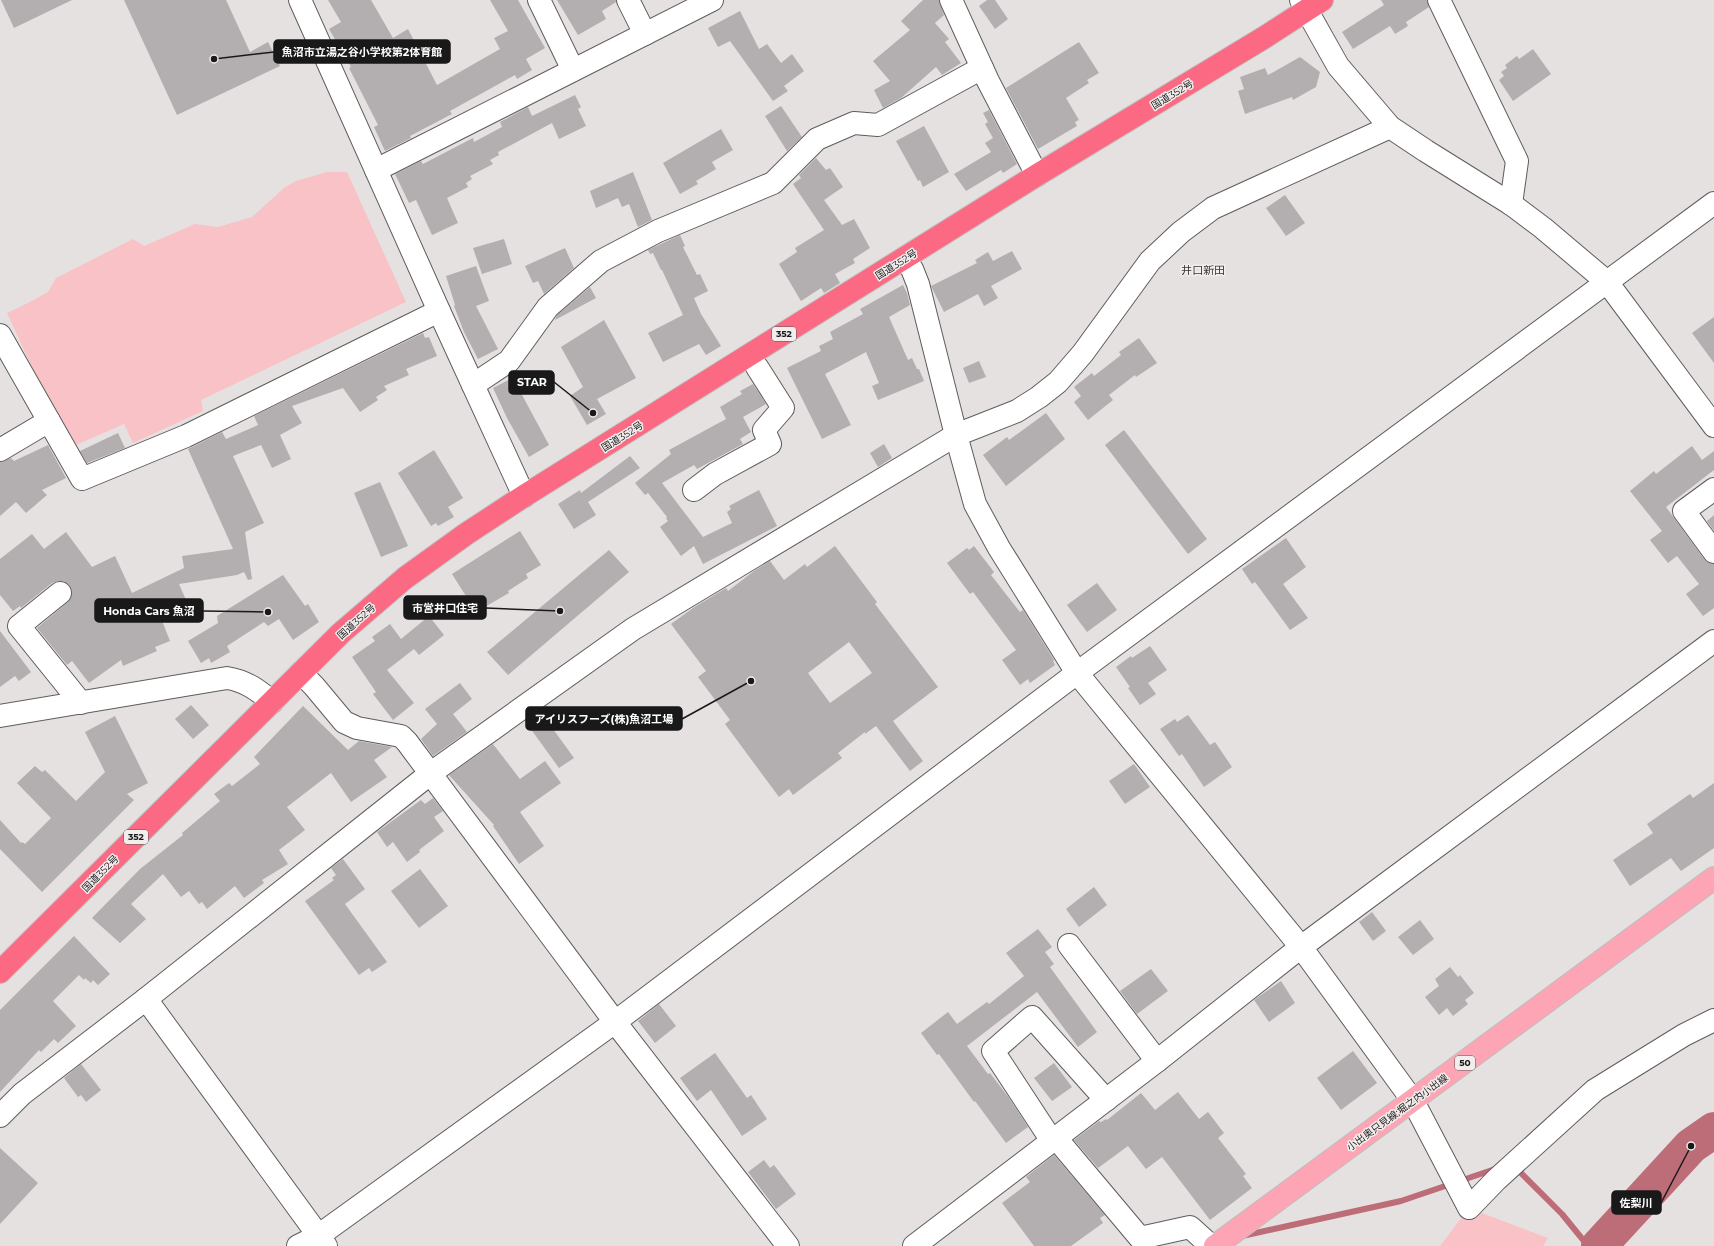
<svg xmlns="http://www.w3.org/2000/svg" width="1714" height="1246" font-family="Montserrat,'Noto Sans JP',sans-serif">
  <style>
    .green { fill: #f8c2c7 }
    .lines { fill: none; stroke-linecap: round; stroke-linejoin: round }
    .stream { stroke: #bc6d77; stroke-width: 6 }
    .river { stroke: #bc6d77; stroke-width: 36 }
    .building { fill: #b3aeaf; fill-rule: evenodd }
    .minor-casing { stroke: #605c5c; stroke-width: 24 }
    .major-casing { stroke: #bfbfbf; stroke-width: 24 }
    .highway-casing { stroke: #bfbfbf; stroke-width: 24 }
    .minor { stroke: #fff; stroke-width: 22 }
    .major { stroke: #fda5b4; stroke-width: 22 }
    .highway { stroke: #fc6982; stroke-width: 22 }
    .labels { text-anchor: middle; stroke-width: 3; stroke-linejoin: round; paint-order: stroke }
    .shield { fill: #f3eeee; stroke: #5b5959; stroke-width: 1 }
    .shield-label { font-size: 9px; font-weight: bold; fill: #1a1919 }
    .street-label { font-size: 10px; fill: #1a1919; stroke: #f3eeee }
    .neighbourhood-label { font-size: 11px; fill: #3a3637; stroke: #f3eeee }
    .leader { fill: none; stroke: #1a1919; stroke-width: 1.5 }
    .callout-dot { fill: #1a1919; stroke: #f3eeee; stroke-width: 1.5 }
    .callout { fill: #1a1919; stroke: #1a1919; stroke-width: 1.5 }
    .callout-label { font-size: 11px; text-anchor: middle; font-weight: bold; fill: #fff }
  </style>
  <rect width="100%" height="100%" fill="#e6e1e1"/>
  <g class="green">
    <polygon points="327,172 347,172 406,302 201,400 203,411 133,443 124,424 69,448 7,313 28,303 48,292 56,278 133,239 144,246 195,224 218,227 252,217 285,187 296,181"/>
    <polygon points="1469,1208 1548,1238 1543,1246 1440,1246"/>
  </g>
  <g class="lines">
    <g class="stream">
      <polyline points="1516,1168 1562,1214 1588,1246"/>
      <polyline points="1242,1236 1401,1201 1498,1168"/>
    </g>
    <polyline class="river" points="1599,1246 1691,1146 1714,1130"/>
  </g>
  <g class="building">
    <polygon points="1,0 72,0 14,28"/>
    <polygon points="124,0 226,0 250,52 268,42 280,66 177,115"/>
    <polygon points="328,0 371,0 393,38 408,29 437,85 500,49 494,38 508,31 490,0 518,0 545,48 526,59 532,70 517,79 515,75 450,111 452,114 410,136 411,138 385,151 374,127 378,125 349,68 351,67 329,29 341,22"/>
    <polygon points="557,0 616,0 616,2 602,11 606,19 578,35"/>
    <polygon points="923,0 939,0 944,15 935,23 949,39 945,42 961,63 942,75 936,67 901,98 883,108 874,90 890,81 873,61 910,30 901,21"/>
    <polygon points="987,0 995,0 1008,19 995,29 979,6"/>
    <polygon points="1381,0 1427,0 1429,7 1406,22 1408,26 1395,34 1390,26 1353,49 1342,32 1384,5"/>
    <polygon points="740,11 759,49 767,44 781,63 792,54 804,71 784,86 788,91 773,101 730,41 718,47 708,28"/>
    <polygon points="1079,42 1099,73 1087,80 1089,83 1066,98 1079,120 1075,122 1077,126 1038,149 1006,88"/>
    <polygon points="1533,49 1551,74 1513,101 1499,80 1504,76 1501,72 1507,68 1505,65 1517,56 1519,59"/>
    <polygon points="1300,57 1320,72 1316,87 1293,100 1292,97 1245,114 1238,91 1244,89 1240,77 1265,68 1268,75"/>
    <polygon points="575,95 581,107 578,109 586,126 559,139 552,123 498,152 499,155 490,160 493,164 470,176 472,179 466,183 468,187 447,198 458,223 432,235 416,200 409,203 395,174 421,161 423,164 473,138 474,142 502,127 500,122 528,107 532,116"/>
    <polygon points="781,106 802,137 787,151 765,116"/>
    <polygon points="989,110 1017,164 1003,173 1001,170 966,191 954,174 991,152 985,143 993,138 985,124 988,122 983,113"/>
    <polygon points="924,126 949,172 923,187 920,180 918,181 896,141"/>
    <polygon points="721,129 733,150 712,162 716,169 696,181 698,184 680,194 663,163"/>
    <polygon points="816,158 826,170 830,168 843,187 824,200 842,225 854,219 870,248 853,259 855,263 835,274 840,283 824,293 821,288 801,301 779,264 797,252 795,248 824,230 793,184 801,178 799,175"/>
    <polygon points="633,172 652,220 638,227 629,204 622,207 618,198 596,208 590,191"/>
    <polygon points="1285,195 1305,223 1286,236 1266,208"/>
    <polygon points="680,235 685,246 683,247 697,275 700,274 708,291 694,298 701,314 721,346 706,355 699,344 663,362 648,333 683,315 662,270 661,270 653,253 650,254 648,250"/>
    <polygon points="504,239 512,264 482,274 473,248"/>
    <polygon points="565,248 574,268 544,294 538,281 533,283 525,266"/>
    <polygon points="1012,251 1022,269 991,286 998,298 984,306 978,294 944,312 931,286 977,263 975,260 988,252 993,261"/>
    <polygon points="476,266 489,301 476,306 498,349 478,359 464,332 454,306 455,305 446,276"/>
    <polygon points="903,285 907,293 910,305 889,317 908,360 912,358 917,369 919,369 924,381 878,400 872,386 879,383 866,352 825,374 851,425 822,439 787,368 821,351 819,346 833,339 830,332 863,314 860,309"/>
    <polygon points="590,287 596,298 555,320 557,315"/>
    <polygon points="1714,317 1714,363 1692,333"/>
    <polygon points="604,320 636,378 597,399 606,414 587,425 570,396 583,387 561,347"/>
    <polygon points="423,333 425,338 429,337 437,356 406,369 409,375 384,386 387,390 376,397 378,400 360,412 343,388 292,406 302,423 280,435 291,459 272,468 261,445 233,456 264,523 245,532 252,579 248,580 244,572 237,575 179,584 186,600 159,613 170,641 155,647 157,651 123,666 121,660 89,683 72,661 67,665 37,628 68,602 71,598 72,591 69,585 64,581 58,581 52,583 21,608 20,606 13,611 0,595 0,559 32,534 44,549 66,532 92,567 115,556 132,593 184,568 182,556 233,549 188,449 222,432 226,439 258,425 254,416"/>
    <polygon points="1139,338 1157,363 1136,377 1135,375 1109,395 1113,400 1088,420 1074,402 1081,396 1074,387 1092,373 1094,376 1121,355 1119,352"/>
    <polygon points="979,361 986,377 969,383 963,368"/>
    <polygon points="520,374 528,388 521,393 549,445 529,457 507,418 493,388"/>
    <polygon points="753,384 766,404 743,417 751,432 740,439 743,444 697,469 694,465 662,483 703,537 732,523 727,512 731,509 729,506 759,490 777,526 703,564 694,546 681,556 660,527 668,521 666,518 667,517 648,493 645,495 635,483 671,454 669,450 726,419 720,407 742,394 740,391"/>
    <polygon points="1046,413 1065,439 1006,486 983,455 1007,437 1009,440"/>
    <polygon points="1124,430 1207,539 1188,554 1105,445"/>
    <polygon points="118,433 125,448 87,463 80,451"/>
    <polygon points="884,444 892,458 878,467 870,453"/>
    <polygon points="48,445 66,478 42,490 47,495 26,513 16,502 0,516 0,462 11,458 14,461"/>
    <polygon points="1692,446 1702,460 1714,451 1714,470 1666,507 1704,559 1709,563 1714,564 1714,608 1703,616 1686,594 1699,584 1677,556 1668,563 1650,540 1662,531 1630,491 1654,471 1656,474"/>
    <polygon points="434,450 463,498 448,507 454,517 438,526 436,523 431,526 398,473"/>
    <polygon points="630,456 640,468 588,502 596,515 574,529 558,504 580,490 581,493"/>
    <polygon points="380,482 408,546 381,557 354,493"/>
    <polygon points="1714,515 1714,531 1707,521"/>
    <polygon points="520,531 541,565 526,574 528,578 508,591 509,593 476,612 452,574"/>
    <polygon points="1286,538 1306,567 1283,584 1308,618 1290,630 1255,582 1252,584 1242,569"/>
    <path d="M835,546L877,602L875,604L938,687L893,721L923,761L910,771L876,726L865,734V732L838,753L842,758L793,795L789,789L779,797L725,724L730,720L698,677L706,671L671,624L693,608L726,588L728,591L754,571L770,561L784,580L805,564L807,567ZM849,642L872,673L830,703L808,673Z"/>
    <polygon points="974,546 994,572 991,575 1020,612 1023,610 1054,660 1053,661 1055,665 1030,683 1028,679 1020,685 1002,660 1016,650 973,592 970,594 947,563 967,548 969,550"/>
    <polygon points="609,550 629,572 508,675 487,652"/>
    <polygon points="283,575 305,606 308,604 319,622 293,640 279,619 268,626 264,622 227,646 230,652 211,663 209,658 201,663 188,641 218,623 217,616"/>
    <polygon points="1097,583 1117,610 1087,632 1067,605"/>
    <polygon points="429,616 444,635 419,655 414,649 387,670 414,703 393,720 373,694 376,692 352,657 375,641 372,637 390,624 401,639"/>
    <polygon points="0,631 31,672 19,681 15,676 0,687"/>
    <polygon points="1150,646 1167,670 1148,683 1156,694 1140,705 1128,688 1130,687 1116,667 1131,656 1132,658"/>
    <polygon points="460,683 472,699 453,714 467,732 433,756 421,739 437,724 425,709"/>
    <polygon points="191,705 209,725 193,739 175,719"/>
    <polygon points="303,706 348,750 359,741 392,747 374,760 387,777 351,802 331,773 287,807 305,830 279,850 288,864 262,880 264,883 244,898 235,886 207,909 202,902 199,904 189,891 181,897 163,874 131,904 146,919 120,943 92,918 140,869 183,835 182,833 220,801 214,794 229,783 232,786 260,764 254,757"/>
    <polygon points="540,711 574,758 559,768 525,721"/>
    <polygon points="1188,715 1210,745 1215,742 1232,767 1204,787 1182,754 1179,756 1160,729 1175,719 1177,722"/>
    <polygon points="115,716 148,783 127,794 134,800 42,892 0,849 0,820 21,843 22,842 25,844 51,818 17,783 35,766 42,772 45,770 76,801 105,772 85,732"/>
    <polygon points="493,744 520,779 545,761 561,783 520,812 544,846 519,864 493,826 494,825 449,775"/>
    <polygon points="1134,764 1150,787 1125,804 1109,781"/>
    <polygon points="1714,783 1714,848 1681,871 1671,858 1630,886 1613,860 1653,833 1647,824 1690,794 1693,798"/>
    <polygon points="433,798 443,811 434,817 444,831 419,850 420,852 407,862 393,842 387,847 377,832 421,800 425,804"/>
    <polygon points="343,859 365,889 345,904 387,962 372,972 369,968 359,975 305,901 334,880 332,878 336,875 331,868"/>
    <polygon points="420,869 448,906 419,928 391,891"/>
    <polygon points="1094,887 1107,905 1079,927 1066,909"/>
    <polygon points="1372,912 1386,931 1373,941 1359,922"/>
    <polygon points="1420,920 1434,939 1413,955 1398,937"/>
    <polygon points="1038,929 1052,947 1045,952 1054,964 1050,967 1097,1032 1078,1047 1037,992 967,1046 988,1074 990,1073 1009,1098 1028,1127 1006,1143 975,1101 974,1102 939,1054 937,1055 921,1033 948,1012 957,1024 987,1002 989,1004 1024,976 1006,953"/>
    <polygon points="74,936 110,974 98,985 93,980 91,983 85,978 84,980 79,975 53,1001 76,1026 58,1043 54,1039 41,1052 39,1050 0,1092 0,1010"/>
    <polygon points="1450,967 1458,977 1460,975 1474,993 1465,1000 1468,1004 1453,1016 1447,1008 1439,1015 1425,997 1439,986 1435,979"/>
    <polygon points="1151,969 1168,991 1137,1014 1120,991"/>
    <polygon points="1281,981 1295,1003 1269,1022 1254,1000"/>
    <polygon points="659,1004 676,1026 655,1043 638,1021"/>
    <polygon points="1353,1051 1377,1083 1341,1110 1317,1078"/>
    <polygon points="715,1053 747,1098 751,1095 767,1119 742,1136 711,1090 697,1101 680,1078"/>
    <polygon points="1054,1063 1072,1087 1052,1101 1034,1078"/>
    <polygon points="81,1064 101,1090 86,1102 81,1095 78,1097 64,1078"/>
    <polygon points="1178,1092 1199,1119 1208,1112 1224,1133 1218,1138 1246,1174 1243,1176 1252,1188 1210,1220 1162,1157 1146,1169 1128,1146 1098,1168 1074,1140 1099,1121 1101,1122 1106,1119 1107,1120 1141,1093 1155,1110"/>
    <polygon points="0,1148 38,1183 0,1224"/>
    <polygon points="1054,1155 1105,1215 1100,1218 1103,1223 1071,1246 1034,1246 1002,1203 1030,1182 1026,1177"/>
    <polygon points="764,1160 770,1168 774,1165 796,1194 776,1209 748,1172"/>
  </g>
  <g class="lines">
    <defs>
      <g id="minor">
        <polyline points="300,0 439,311 524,496"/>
        <polyline points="539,0 573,70"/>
        <polyline points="628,0 645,34"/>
        <polyline points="951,0 988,81 1037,175"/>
        <polyline points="1301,0 1338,66 1390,127 1426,151 1511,204 1543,228 1607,282 1714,426"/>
        <polyline points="1439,0 1517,161 1511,204"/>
        <polyline points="376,170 712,0"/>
        <polyline points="904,259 912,269 918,284 956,435 975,504 999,548 1077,673 1301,947 1413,1101 1469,1208 1496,1180 1595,1090 1684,1035 1714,1020"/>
        <polyline points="0,335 82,479 186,436 439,311"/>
        <polyline points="473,385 509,361 548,307 601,261 658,231 773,183 817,139 854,123 878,125 982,68"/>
        <polyline points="0,450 49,421"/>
        <polyline points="1714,489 1684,511 1714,552"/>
        <polyline points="694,490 715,474 770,444 764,430 783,408 757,367"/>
        <polyline points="60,593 19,626 81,703"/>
        <polyline points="301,673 314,686 344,722 357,728 401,736 407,742 615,1022 788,1246"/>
        <path d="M0,716L227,678C246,681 258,690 272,702"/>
        <polyline points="1069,945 1157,1061"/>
        <polyline points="146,999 326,1246"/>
        <polyline points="0,1116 22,1094 146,999 431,773 633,629 956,435 1017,411 1039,397 1058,382 1083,353 1150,261 1181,232 1213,208 1390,127"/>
        <polyline points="1056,1138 1140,1238 1190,1227 1211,1246"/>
        <polyline points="1052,1141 993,1051 1032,1017 1106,1100"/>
        <polyline points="298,1246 318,1236 615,1022 1077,673 1714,203"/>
        <polyline points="914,1246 1157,1061 1301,947 1714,641"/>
      </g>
      <polyline id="major" points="1215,1246 1714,878"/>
      <polyline id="highway" points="0,972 341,633 405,578 466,534 524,496 1037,175 1265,37 1322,0"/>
    </defs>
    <use href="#minor" class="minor-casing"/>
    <use href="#major" class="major-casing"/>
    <use href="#highway" class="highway-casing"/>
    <use href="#minor" class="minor"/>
    <use href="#major" class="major"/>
    <use href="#highway" class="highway"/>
  </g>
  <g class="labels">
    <g class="shield">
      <rect x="772" y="327" width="24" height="14" rx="3"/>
      <rect x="124" y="830" width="24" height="14" rx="3"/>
      <rect x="1455" y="1056" width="20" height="14" rx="3"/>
    </g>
    <g class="shield-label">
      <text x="784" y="337">352</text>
      <text x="136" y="840">352</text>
      <text x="1465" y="1066">50</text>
    </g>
    <g class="street-label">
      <text transform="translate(1172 94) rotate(-31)" y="4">国道352号</text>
      <text transform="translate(896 264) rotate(-32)" y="4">国道352号</text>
      <text transform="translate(622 436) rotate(-32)" y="4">国道352号</text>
      <text transform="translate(356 621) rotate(-42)" y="4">国道352号</text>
      <text transform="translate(100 873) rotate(-45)" y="4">国道352号</text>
      <text transform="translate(1397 1112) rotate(-36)" y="4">小出奥只見線;堀之内小出線</text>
    </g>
    <g class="neighbourhood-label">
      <text x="1203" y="274">井口新田</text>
    </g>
  </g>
  <path class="leader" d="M214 59L274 52M593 413L554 382M560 611L486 608M268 612L203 611M751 681L682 719M1691 1146L1661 1203"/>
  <g class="callout-dot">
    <circle cx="214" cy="59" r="4"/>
    <circle cx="593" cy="413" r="4"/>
    <circle cx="560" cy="611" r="4"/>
    <circle cx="268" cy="612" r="4"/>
    <circle cx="751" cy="681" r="4"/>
    <circle cx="1691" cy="1146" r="4"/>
  </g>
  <g class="callout">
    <rect x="274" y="40" width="176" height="23" rx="4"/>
    <rect x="509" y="371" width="45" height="23" rx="4"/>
    <rect x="404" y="596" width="82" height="23" rx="4"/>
    <rect x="95" y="599" width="108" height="23" rx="4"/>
    <rect x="526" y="707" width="156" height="23" rx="4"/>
    <rect x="1612" y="1191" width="49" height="23" rx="4"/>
  </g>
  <g class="callout-label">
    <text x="362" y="56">魚沼市立湯之谷小学校第2体育館</text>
    <text x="532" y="386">STAR</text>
    <text x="445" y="612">市営井口住宅</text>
    <text x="149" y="615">Honda Cars 魚沼</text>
    <text x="604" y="723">アイリスフーズ(株)魚沼工場</text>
    <text x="1636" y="1207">佐梨川</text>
  </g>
</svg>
